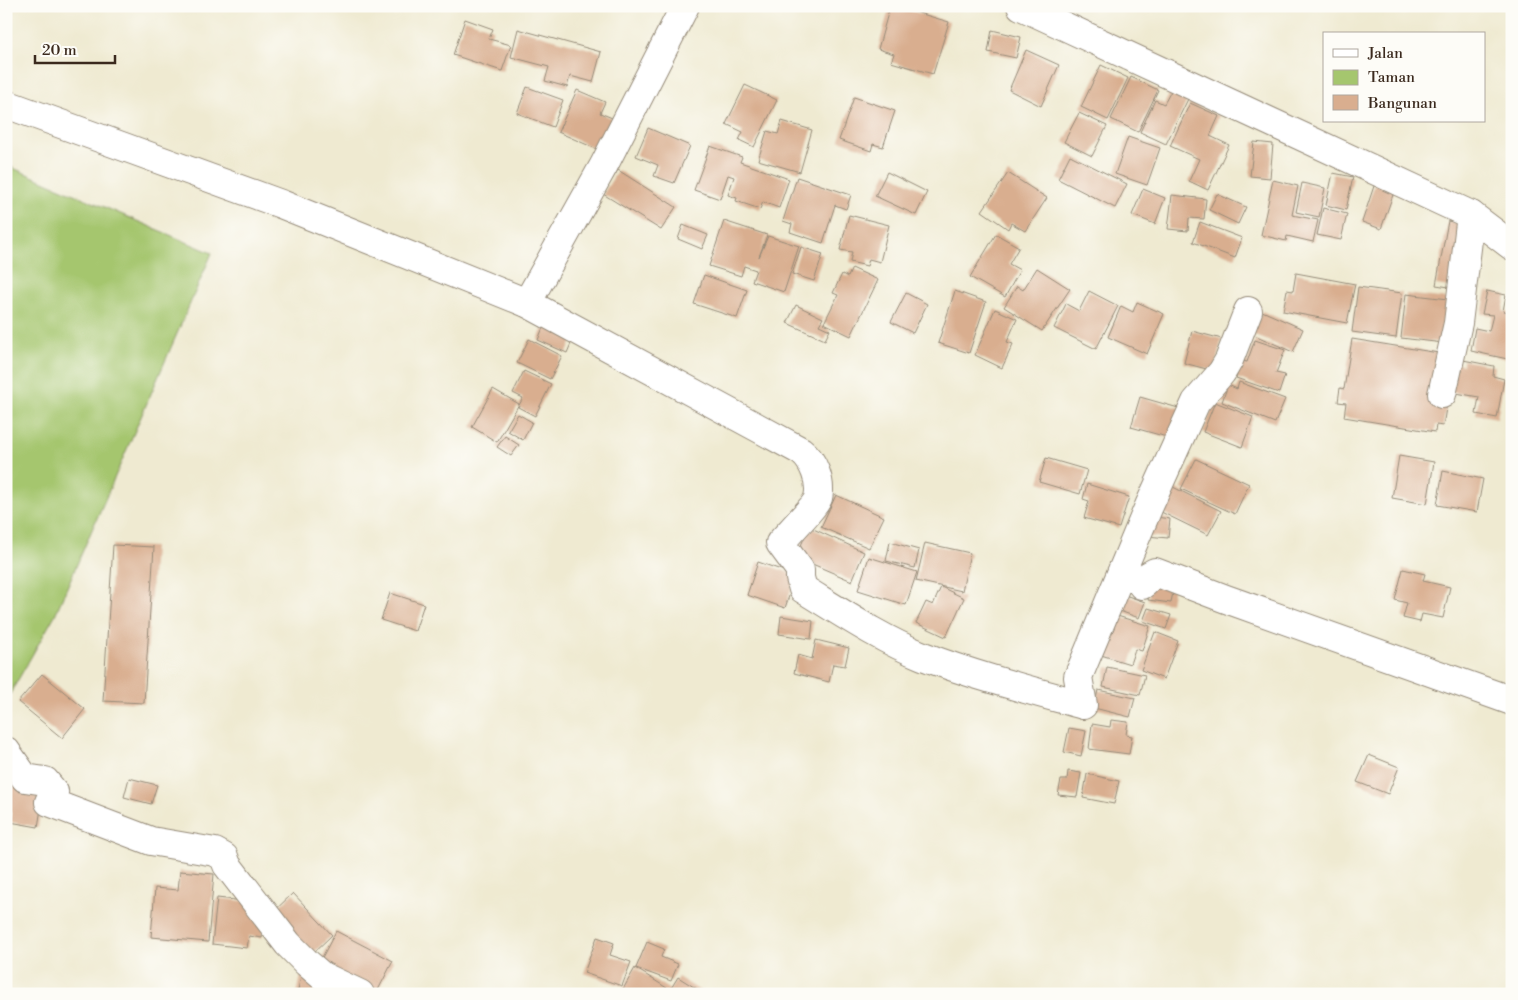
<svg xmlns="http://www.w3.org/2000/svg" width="1518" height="1000" font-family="'Libre Bodoni',serif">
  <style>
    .green { fill: #a5c66e; stroke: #707846 }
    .building { fill: #d9ae8f }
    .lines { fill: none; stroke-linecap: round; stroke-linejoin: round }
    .minor-casing { stroke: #958a78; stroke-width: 30 }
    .minor { stroke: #fff; stroke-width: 28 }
  </style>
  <rect width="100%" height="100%" fill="#fdfcf7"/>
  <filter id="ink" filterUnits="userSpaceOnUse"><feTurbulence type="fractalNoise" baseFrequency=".02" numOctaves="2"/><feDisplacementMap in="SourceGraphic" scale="10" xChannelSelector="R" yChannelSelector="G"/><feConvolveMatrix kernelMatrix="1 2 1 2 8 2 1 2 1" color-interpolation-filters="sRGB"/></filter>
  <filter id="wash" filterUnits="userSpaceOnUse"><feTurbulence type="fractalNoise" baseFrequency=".0096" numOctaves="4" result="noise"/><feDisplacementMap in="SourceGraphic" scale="20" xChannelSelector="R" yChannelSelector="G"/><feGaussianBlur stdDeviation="1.12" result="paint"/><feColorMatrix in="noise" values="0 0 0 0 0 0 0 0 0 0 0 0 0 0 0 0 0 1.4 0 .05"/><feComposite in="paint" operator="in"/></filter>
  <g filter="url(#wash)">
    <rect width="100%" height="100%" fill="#efead1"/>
    <polygon class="green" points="6,165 212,253 55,615 10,694 6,696"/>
    <g id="blocks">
      <g class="building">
        <polygon points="890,6 895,6 949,22 933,74 891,62 894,54 878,49"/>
        <polygon points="465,19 493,29 489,39 511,45 502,71 453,55"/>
        <polygon points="518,29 601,52 593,82 570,76 567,87 545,81 549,67 511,57"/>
        <polygon points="992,30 1021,37 1016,58 988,52"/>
        <polygon points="1026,50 1059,65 1041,106 1009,90"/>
        <polygon points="1101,65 1128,78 1108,120 1081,107"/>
        <polygon points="1131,77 1158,90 1138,132 1111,119"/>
        <polygon points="745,85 777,100 754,147 739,140 743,132 726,124"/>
        <polygon points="527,87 563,100 553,127 517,113"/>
        <polygon points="577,90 605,102 600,113 622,122 608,154 558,132"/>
        <polygon points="1171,91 1188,99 1166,144 1140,132 1155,100 1164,104"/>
        <polygon points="854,97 895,111 883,147 873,144 871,151 839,140"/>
        <polygon points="1190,103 1219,116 1210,136 1229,145 1208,190 1189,181 1199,159 1170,146"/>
        <polygon points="1079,113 1107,126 1092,156 1064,142"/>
        <polygon points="782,121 812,130 800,172 758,160 767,131 778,134"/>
        <polygon points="648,128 690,146 674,183 654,176 658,165 636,156"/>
        <polygon points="1128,137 1160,148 1147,185 1115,174"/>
        <polygon points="1254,142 1273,144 1270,178 1250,176"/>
        <polygon points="710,146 742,157 740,162 789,179 779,208 763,202 760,209 736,201 737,198 728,195 734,177 728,175 720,199 694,190"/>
        <polygon points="1070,155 1127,184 1115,208 1058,179"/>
        <polygon points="618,170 676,207 661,230 603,194"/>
        <polygon points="887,172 927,192 916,215 875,196"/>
        <polygon points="1008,173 1047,198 1025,231 1011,223 1008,229 982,211"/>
        <polygon points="1333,173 1353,177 1346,210 1326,205"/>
        <polygon points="797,177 851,195 846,209 835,205 823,243 790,232 792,224 783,221"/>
        <polygon points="1273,180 1298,186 1292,215 1318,220 1313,242 1287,236 1286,241 1261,235"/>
        <polygon points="1302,183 1325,188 1319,217 1296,212"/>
        <polygon points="1375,183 1395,189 1381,229 1362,222"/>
        <polygon points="1143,189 1165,198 1155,224 1132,215"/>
        <polygon points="1217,194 1246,207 1238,224 1209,210"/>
        <polygon points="1172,195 1206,199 1204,219 1189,218 1188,231 1168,229"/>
        <polygon points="1323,208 1347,214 1341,240 1317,235"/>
        <polygon points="849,215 889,225 880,262 869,259 867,266 850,262 852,252 840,250"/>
        <polygon points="724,221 767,235 759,257 768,236 799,246 784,292 752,281 756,270 744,266 741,276 709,266"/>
        <polygon points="1448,221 1473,225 1462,289 1436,285"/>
        <polygon points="1200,222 1242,238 1235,258 1193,242"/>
        <polygon points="683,225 708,235 702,249 678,239"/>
        <polygon points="996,234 1019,247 1009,264 1020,270 1005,297 970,277"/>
        <polygon points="801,247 823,254 814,281 792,274"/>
        <polygon points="852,268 878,280 851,336 824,323 838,295 833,293 842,274 848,277"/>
        <polygon points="1037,268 1070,289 1042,331 1004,307 1017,286 1023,290"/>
        <polygon points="1296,273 1355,284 1347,323 1283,311 1287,290 1293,291"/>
        <polygon points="704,275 747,290 737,318 694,304"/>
        <polygon points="1358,287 1402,293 1396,338 1352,332"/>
        <polygon points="955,291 986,302 969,353 938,343"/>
        <polygon points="1089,291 1118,306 1096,349 1054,328 1066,304 1079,311"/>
        <polygon points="1487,291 1506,295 1503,311 1512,313 1512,360 1471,351 1475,328 1489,331 1493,315 1482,314"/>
        <polygon points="906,293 927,304 913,333 891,322"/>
        <polygon points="1406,294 1457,300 1452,344 1401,338"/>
        <polygon points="1137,302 1164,314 1147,354 1108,337 1121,306 1133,312"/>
        <polygon points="796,305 823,318 819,325 830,330 825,340 787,323"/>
        <polygon points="995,309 1017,319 1007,342 1013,344 1002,368 975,355"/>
        <polygon points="1262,311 1303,329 1293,352 1252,334"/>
        <polygon points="546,320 575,334 567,353 538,340"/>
        <polygon points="1192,331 1222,339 1214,371 1184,363"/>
        <polygon points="529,339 562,356 550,379 517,363"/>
        <polygon points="1352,339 1445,354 1447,402 1443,426 1436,425 1435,432 1344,417 1346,403 1338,402 1340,388 1344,389"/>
        <polygon points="1255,340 1285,350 1276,373 1285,375 1279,393 1236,378 1242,361 1247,362"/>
        <polygon points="1463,360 1494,366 1493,376 1504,379 1497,418 1476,414 1479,397 1450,392 1456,363 1463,365"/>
        <polygon points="524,371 551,384 535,416 518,407 523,398 513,393"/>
        <polygon points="1239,382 1285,399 1275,423 1222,402 1228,385 1237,389"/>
        <polygon points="493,389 519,404 497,442 472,427"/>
        <polygon points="1140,397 1182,409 1174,439 1131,427"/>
        <polygon points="1215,402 1253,417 1242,447 1203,432"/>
        <polygon points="518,414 532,422 523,440 508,431"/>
        <polygon points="505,436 519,445 511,456 497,447"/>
        <polygon points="1399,456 1434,462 1427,504 1392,498"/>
        <polygon points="1046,458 1087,470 1080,494 1039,482"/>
        <polygon points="1196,459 1249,484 1235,514 1181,489"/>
        <polygon points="1443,471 1483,479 1477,512 1437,505"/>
        <polygon points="1087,484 1129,497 1119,528 1084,518 1089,501 1083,499"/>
        <polygon points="1167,484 1221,511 1208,535 1155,509"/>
        <polygon points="836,495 884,517 869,548 821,527"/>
        <polygon points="1149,516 1170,519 1168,538 1147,536"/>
        <polygon points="809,527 864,552 852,581 796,557"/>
        <polygon points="890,542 919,550 915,568 886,561"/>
        <polygon points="925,543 970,553 962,591 916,581"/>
        <polygon points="113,545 154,547 144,703 103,701"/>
        <polygon points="869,557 917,572 906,605 858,590"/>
        <polygon points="758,562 796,575 785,608 747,595"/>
        <polygon points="1403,569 1425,574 1423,581 1450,587 1443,618 1422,614 1420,622 1403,618 1407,603 1395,600"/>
        <polygon points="1151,582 1174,586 1171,603 1148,600"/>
        <polygon points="941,587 964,598 946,637 916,623 926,602 933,605"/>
        <polygon points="390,593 424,604 415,631 381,620"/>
        <polygon points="1122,594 1145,602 1139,618 1117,610"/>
        <polygon points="1148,608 1171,615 1166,629 1143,621"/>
        <polygon points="1114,615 1150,626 1142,651 1135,649 1130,664 1101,655"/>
        <polygon points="781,616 813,621 811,639 779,634"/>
        <polygon points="1155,632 1178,641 1164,679 1141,670"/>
        <polygon points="816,640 849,648 845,666 833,664 829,682 794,673 798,655 812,659"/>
        <polygon points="1107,667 1145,675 1140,695 1103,687"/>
        <polygon points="42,674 85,709 62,738 18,702"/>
        <polygon points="1098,690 1135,698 1130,717 1094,708"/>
        <polygon points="1111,720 1128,722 1126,735 1132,736 1129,754 1089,749 1092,724 1110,727"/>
        <polygon points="1069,728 1086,731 1081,756 1064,752"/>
        <polygon points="1369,755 1399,767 1388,794 1357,782"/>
        <polygon points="1068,771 1081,773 1077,797 1058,795 1061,780 1067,780"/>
        <polygon points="1087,774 1119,781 1114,804 1083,798"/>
        <polygon points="6,778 45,784 38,827 10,822 11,812 6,811"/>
        <polygon points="129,778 157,785 151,804 124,797"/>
        <polygon points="180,871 214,874 208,942 151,937 155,888 178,890"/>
        <polygon points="293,893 332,935 309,957 269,916"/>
        <polygon points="217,898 253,902 265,916 262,938 249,936 247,948 212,944"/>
        <polygon points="336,931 393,961 376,994 366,994 317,967"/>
        <polygon points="597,937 614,943 610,955 631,962 622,986 584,973"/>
        <polygon points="647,942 664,949 661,957 678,964 671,981 636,968"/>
        <polygon points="635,968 670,990 678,977 705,994 627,994 622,991"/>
        <polygon points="301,976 330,994 297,994"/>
      </g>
    </g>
  </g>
  <g filter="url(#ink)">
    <use href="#blocks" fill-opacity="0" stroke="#958a78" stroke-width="1"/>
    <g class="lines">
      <defs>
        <g id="minor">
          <polyline points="1021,6 1471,215 1512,246"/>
          <path d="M6,104L281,204L527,303L801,451C813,460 822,482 818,498C816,505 787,535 780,543L800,570V578L803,589C842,613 881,639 923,656C975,676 1029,690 1083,705L1078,677L1122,571L1138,579L1142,585L1146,582L1148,576L1155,572L1226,599L1512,701"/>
          <polyline points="527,303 604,165 685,6"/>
          <polyline points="1442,394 1458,323 1471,215"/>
          <polyline points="1122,571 1149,506 1196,402 1222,372 1229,360 1248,311"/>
          <polyline points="6,751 25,778 45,781 54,792 49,802 151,841 215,852 224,857 227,865 288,944 307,963 322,976 360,994"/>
        </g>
      </defs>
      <use href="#minor" class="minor-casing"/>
      <use href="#minor" class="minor"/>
    </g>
  </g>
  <rect width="1518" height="1000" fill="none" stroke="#fdfcf7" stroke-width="25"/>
  <rect x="1323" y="32" width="162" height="90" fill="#fdfcf7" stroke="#afa8a0"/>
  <rect x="1333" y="49" width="25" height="8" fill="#ffffff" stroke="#afa8a0"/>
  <text x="1368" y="58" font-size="15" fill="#3b2a1e">Jalan</text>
  <rect x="1333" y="70" width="25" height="15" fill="#a5c66e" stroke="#afa8a0"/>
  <text x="1368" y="82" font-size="15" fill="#3b2a1e">Taman</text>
  <rect x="1333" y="95" width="25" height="15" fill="#d9ae8f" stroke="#afa8a0"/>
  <text x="1368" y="108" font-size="15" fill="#3b2a1e">Bangunan</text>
  <path d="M35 55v8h80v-8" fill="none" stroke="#3b2a1e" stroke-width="2.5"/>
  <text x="42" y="55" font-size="15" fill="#3b2a1e" stroke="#fdfcf7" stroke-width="4" paint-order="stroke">20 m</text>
</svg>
